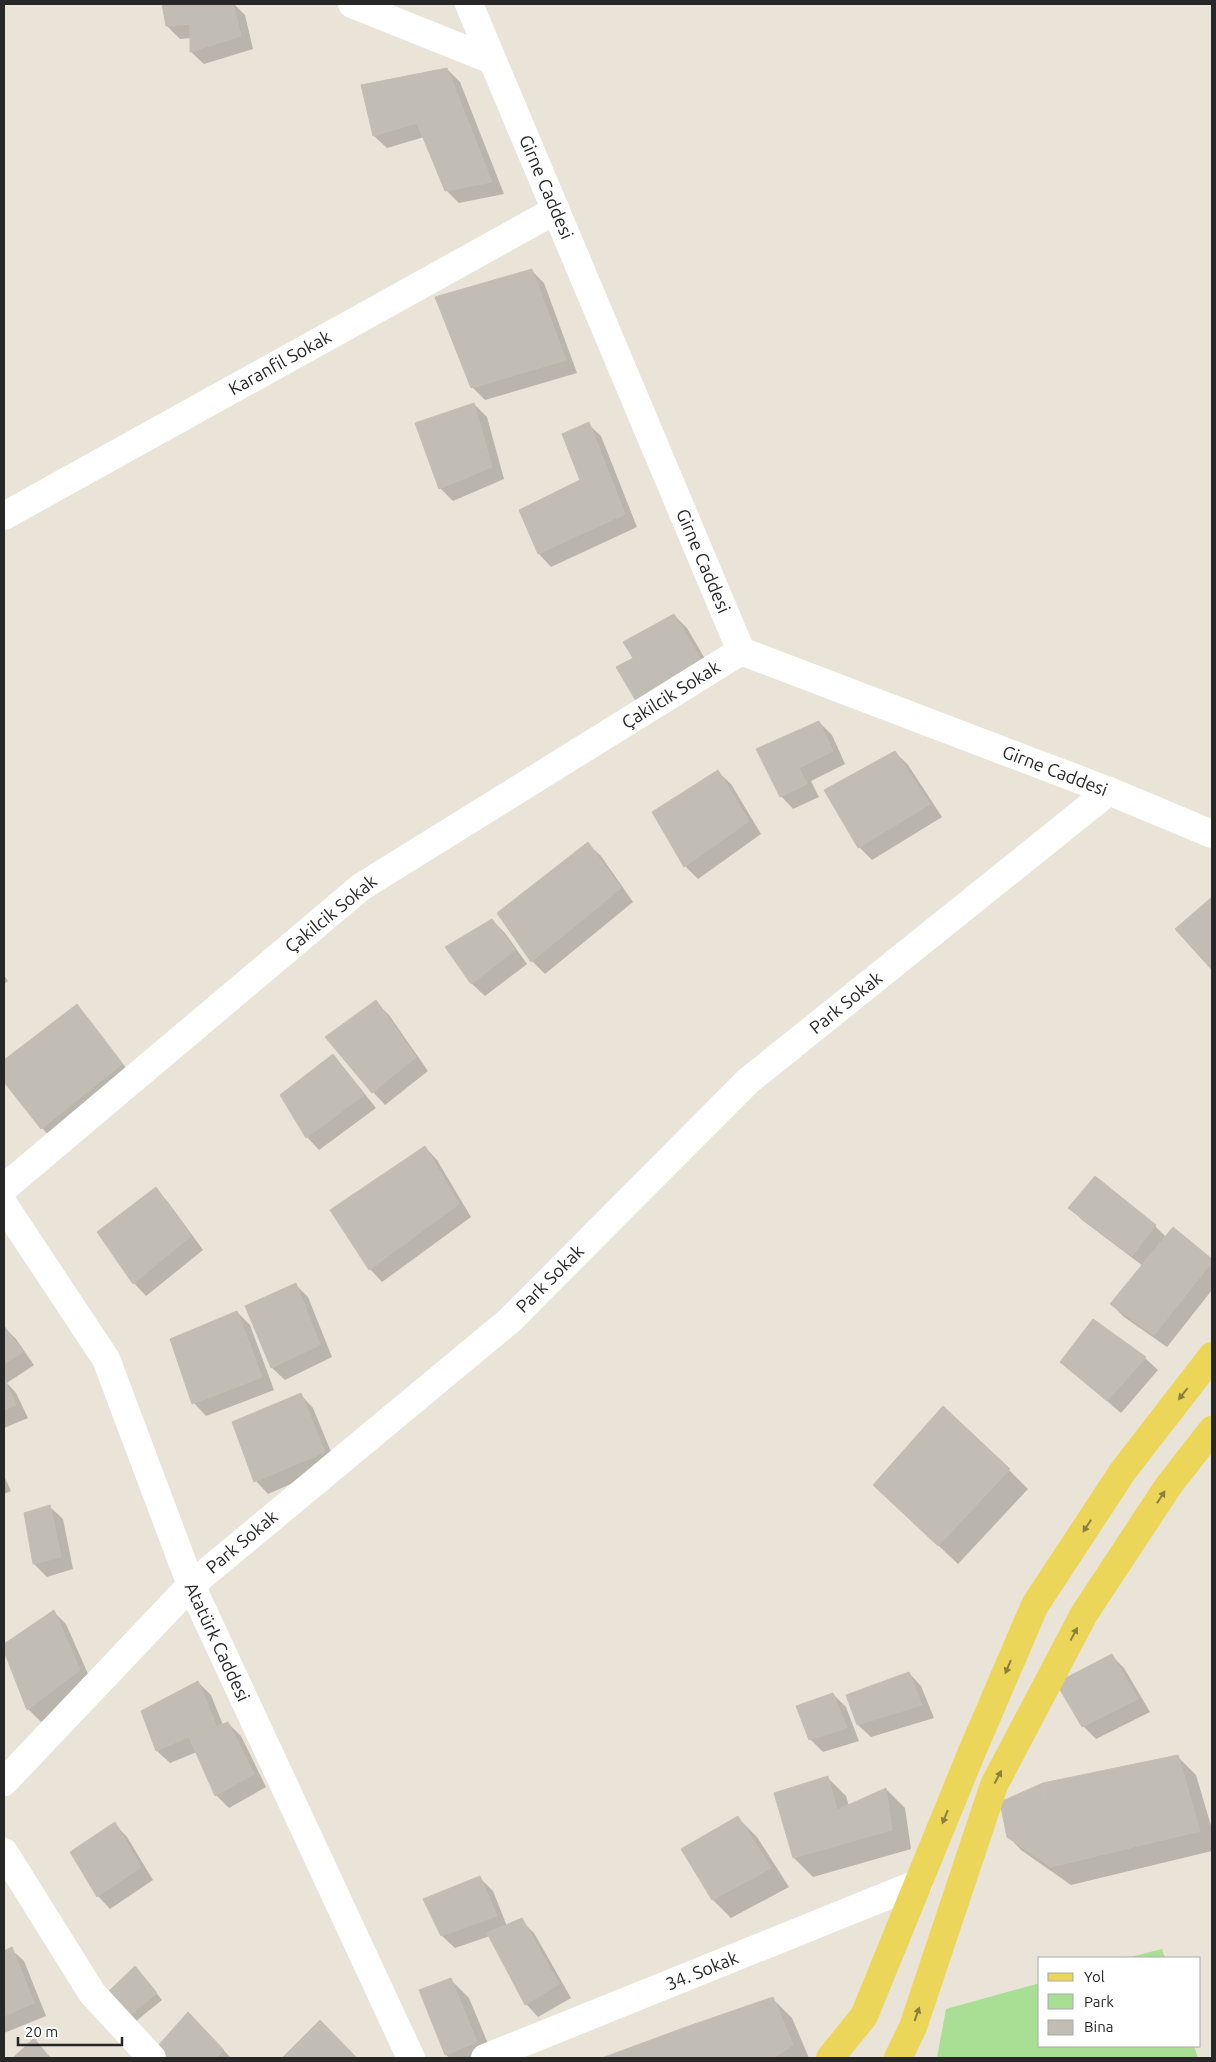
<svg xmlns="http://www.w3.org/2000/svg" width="1216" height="2062" font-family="Ubuntu,sans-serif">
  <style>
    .green { fill: #a8df95 }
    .shadow { fill: #0003 }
    .building { fill: #c1bdb5; stroke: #c4bfb2 }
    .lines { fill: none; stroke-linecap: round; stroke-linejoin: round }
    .minor { stroke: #fff; stroke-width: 28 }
    .major { stroke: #ecd65a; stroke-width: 28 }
    .oneway { fill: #8a7e40 }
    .labels { text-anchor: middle; stroke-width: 4; stroke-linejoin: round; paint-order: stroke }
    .street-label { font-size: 18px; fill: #272727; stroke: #fff }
  </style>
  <rect width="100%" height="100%" fill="#e9e3d8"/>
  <g class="green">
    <polygon points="1162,1949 1165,1958 1127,1958"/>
    <polygon points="1040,1983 1040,2046 1194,2046 1198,2058 937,2058 946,2009"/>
  </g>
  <g class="shadow">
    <polygon points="163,4 234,4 245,15 253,49 204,64 191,52 191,38 180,39 167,26"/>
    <polygon points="447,69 460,82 504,194 459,203 446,190 424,137 387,148 374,136 363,86"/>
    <polygon points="531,270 544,283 577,373 485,400 472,387"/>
    <polygon points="474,404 487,417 504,479 453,501 440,488"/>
    <polygon points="588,424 601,436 637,527 551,567 539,554 520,510 582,481"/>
    <polygon points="674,615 687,628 715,676 635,658"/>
    <polygon points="819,722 832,735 845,764 811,781 819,797 793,809 781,796"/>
    <polygon points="895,752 908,765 942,817 872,860 859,847 826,790"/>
    <polygon points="718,772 731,784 761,834 698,879 685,866 654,812"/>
    <polygon points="588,844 601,856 633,902 545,974 532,961"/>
    <polygon points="1212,899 1212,968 1177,929"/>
    <polygon points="492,920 505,933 527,964 485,996 472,984 447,947"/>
    <polygon points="4,975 8,981 4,984"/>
    <polygon points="376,1002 389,1015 428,1071 385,1105 373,1092"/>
    <polygon points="76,1006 89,1019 133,1077 54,1141 42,1128 4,1079 4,1062"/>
    <polygon points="333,1056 345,1069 376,1108 319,1150 307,1137"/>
    <polygon points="425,1147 437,1160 471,1217 382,1282 370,1269"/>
    <polygon points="155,1189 168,1202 203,1250 146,1296 134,1283"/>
    <polygon points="1070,1208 1155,1226 1166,1237 1173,1229 1212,1261 1212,1290 1167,1347 1124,1317 1111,1304 1143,1266 1082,1220"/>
    <polygon points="295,1284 308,1297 332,1357 285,1380 272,1368 246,1307"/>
    <polygon points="237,1312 250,1325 274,1390 206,1416 194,1403"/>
    <polygon points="1093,1321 1145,1358 1158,1370 1121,1413 1062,1362"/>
    <polygon points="4,1327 16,1339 34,1365 7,1383 16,1393 28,1418 4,1428"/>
    <polygon points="301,1395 313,1408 336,1464 268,1494 256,1481"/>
    <polygon points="1009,1470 1028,1489 958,1564 874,1485"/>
    <polygon points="4,1476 11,1491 4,1494"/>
    <polygon points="50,1507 63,1519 73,1569 47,1577 34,1564 26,1514"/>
    <polygon points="54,1612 66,1624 92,1683 41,1722 28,1709 4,1646"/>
    <polygon points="1111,1655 1124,1668 1150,1712 1096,1739 1083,1726"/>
    <polygon points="909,1673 921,1686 934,1718 871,1737 858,1725"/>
    <polygon points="198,1682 211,1695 223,1725 228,1723 241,1736 266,1787 229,1808 216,1795 197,1752 170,1763 157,1751 143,1711"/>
    <polygon points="833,1694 846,1707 859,1741 823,1752 810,1739"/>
    <polygon points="1177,1756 1196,1775 1212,1829 1212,1851 1071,1885 1021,1850 1008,1836"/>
    <polygon points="827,1777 846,1796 849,1806 886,1789 905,1808 911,1849 813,1877 794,1858"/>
    <polygon points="738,1818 757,1837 789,1887 731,1918 713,1900"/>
    <polygon points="115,1824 127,1837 153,1880 110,1909 98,1896"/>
    <polygon points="480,1878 493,1891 507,1926 521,1920 534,1933 571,1998 538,2017 526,2004 490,1936 455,1948 442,1936"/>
    <polygon points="11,1949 24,1961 46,2016 4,2033 4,1953"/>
    <polygon points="141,1974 162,2000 135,2022 108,1994"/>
    <polygon points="450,1979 469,1998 494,2058 450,2058 446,2055 420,1991"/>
    <polygon points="773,1999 792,2018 809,2058 606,2058"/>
    <polygon points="320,2022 356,2058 283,2058"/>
    <polygon points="200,2026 231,2058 169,2058 159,2047"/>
    <polygon points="34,2040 51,2058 15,2058"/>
  </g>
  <g class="building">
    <polygon points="162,4 233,4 241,36 190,52 190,24 166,26"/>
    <polygon points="447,68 492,182 445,191 417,123 373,136 361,85"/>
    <polygon points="532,269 566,360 471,388 435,297"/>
    <polygon points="474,403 492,467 439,489 415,423"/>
    <polygon points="589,422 625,514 538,554 519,510 580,480 562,434"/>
    <polygon points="674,614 703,663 636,701 616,667 633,658 623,642"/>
    <polygon points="819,721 833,751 799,768 807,784 780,797 756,749"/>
    <polygon points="895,751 930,804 858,848 824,790"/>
    <polygon points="718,770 749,821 684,867 652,812"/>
    <polygon points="588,842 621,888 531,962 497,913"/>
    <polygon points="1212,897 1212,970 1175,929"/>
    <polygon points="492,919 515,950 471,984 445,947"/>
    <polygon points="376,1000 416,1057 372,1093 325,1037"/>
    <polygon points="77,1004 122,1064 41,1129 4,1082 4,1060"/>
    <polygon points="333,1054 364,1095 306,1138 280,1095"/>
    <polygon points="425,1146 459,1204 369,1270 330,1210"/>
    <polygon points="1095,1176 1156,1225 1132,1256 1068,1208"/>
    <polygon points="156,1187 191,1236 133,1284 97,1232"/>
    <polygon points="1173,1227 1212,1259 1212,1262 1154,1335 1110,1304"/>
    <polygon points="296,1283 320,1345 271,1368 245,1306"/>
    <polygon points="237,1311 262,1377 192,1404 170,1339"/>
    <polygon points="1093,1319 1146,1357 1107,1401 1060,1362"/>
    <polygon points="4,1326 23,1352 4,1364"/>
    <polygon points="4,1378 16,1405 4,1410"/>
    <polygon points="301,1393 325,1452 254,1482 232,1422"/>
    <polygon points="943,1406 1010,1469 938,1546 873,1485"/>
    <polygon points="50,1505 61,1557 33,1564 24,1513"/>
    <polygon points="54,1610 80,1670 27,1710 4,1651 4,1644"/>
    <polygon points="1112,1654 1138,1699 1082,1727 1056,1683"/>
    <polygon points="909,1672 922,1705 857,1725 846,1695"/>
    <polygon points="198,1681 216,1725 156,1751 141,1711"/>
    <polygon points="833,1693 847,1728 809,1740 796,1706"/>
    <polygon points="228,1722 254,1774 215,1796 189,1737"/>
    <polygon points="1178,1755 1200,1831 1051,1867 1043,1783"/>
    <polygon points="828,1776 837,1810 886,1788 892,1830 793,1858 774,1793"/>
    <polygon points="1043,1783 1051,1867 1007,1837 1000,1802"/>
    <polygon points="738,1816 771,1868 712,1900 681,1849"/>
    <polygon points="115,1822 141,1867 97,1897 70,1852"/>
    <polygon points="480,1876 497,1916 441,1936 423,1899"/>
    <polygon points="522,1918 559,1984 525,2005 487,1933"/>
    <polygon points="12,1947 34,2003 4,2016 4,1951"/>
    <polygon points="135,1966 157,1993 128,2017 106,1994"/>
    <polygon points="451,1978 477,2042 445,2055 419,1990"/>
    <polygon points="773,1997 793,2045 773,2058 701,2058 686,2027"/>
    <polygon points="188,2012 224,2050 216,2058 167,2058 157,2047"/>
    <polygon points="320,2020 357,2058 282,2058"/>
    <polygon points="686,2027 701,2058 602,2058"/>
    <polygon points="34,2038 50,2058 13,2058"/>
  </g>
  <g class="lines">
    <g class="minor">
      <polyline points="352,4 492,60"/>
      <polyline points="469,4 741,651 1109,791 1212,834"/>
      <polyline points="4,516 556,210"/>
      <polyline points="4,1188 361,887 741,651"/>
      <polyline points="4,1205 106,1359 191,1585 411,2058"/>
      <polyline points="4,1782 191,1585 509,1321 748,1081 1109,791"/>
      <polyline points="4,1852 92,1993 152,2058"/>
      <polyline points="485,2058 919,1883"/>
    </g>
    <g class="major">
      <polyline points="830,2058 864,2016 971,1754 1035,1605 1123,1471 1212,1356"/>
      <polyline points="898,2058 913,2027 994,1785 1084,1614 1169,1485 1212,1430"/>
    </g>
  </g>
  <defs><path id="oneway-solid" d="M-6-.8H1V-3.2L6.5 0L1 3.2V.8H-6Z" transform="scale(1.25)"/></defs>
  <g class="oneway">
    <use href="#oneway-solid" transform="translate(1183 1394) rotate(128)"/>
    <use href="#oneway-solid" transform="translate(1161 1497) rotate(-57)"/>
    <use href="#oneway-solid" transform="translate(1087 1526) rotate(123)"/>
    <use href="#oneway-solid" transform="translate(1074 1634) rotate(-62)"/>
    <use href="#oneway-solid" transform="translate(1008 1667) rotate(113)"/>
    <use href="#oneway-solid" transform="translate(998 1777) rotate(-62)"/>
    <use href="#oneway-solid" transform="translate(945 1817) rotate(112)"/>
    <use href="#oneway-solid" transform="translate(917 2014) rotate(-71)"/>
  </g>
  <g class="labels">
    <g class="street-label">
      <text transform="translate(546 187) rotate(67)" y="6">Girne Caddesi</text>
      <text transform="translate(280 363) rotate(-29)" y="6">Karanfil Sokak</text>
      <text transform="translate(703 561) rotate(67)" y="6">Girne Caddesi</text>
      <text transform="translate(671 695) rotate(-32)" y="6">Çakilcik Sokak</text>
      <text transform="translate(1055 771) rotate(21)" y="6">Girne Caddesi</text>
      <text transform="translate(331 914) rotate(-39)" y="6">Çakilcik Sokak</text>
      <text transform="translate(846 1003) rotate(-39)" y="6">Park Sokak</text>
      <text transform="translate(550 1279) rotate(-45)" y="6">Park Sokak</text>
      <text transform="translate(242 1542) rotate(-40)" y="6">Park Sokak</text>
      <text transform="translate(217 1642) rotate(65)" y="6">Atatürk Caddesi</text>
      <text transform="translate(702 1971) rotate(-22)" y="6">34. Sokak</text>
    </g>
  </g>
  <rect width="1216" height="2062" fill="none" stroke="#272727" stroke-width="10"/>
  <rect x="1038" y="1957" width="162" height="90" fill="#ffffff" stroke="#a9a9a9"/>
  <rect x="1048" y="1973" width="25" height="8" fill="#ecd65a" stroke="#a9a9a9"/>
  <text x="1084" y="1982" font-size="15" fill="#272727">Yol</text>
  <rect x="1048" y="1994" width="25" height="15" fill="#a8df95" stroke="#a9a9a9"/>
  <text x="1084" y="2007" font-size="15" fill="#272727">Park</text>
  <rect x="1048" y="2020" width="25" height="15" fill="#c1bdb5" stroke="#a9a9a9"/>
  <text x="1084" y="2032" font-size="15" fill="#272727">Bina</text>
  <path d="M18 2037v8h104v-8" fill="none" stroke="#272727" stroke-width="2.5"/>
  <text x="25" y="2037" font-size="15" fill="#272727" stroke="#ffffff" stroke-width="4" paint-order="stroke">20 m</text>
</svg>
